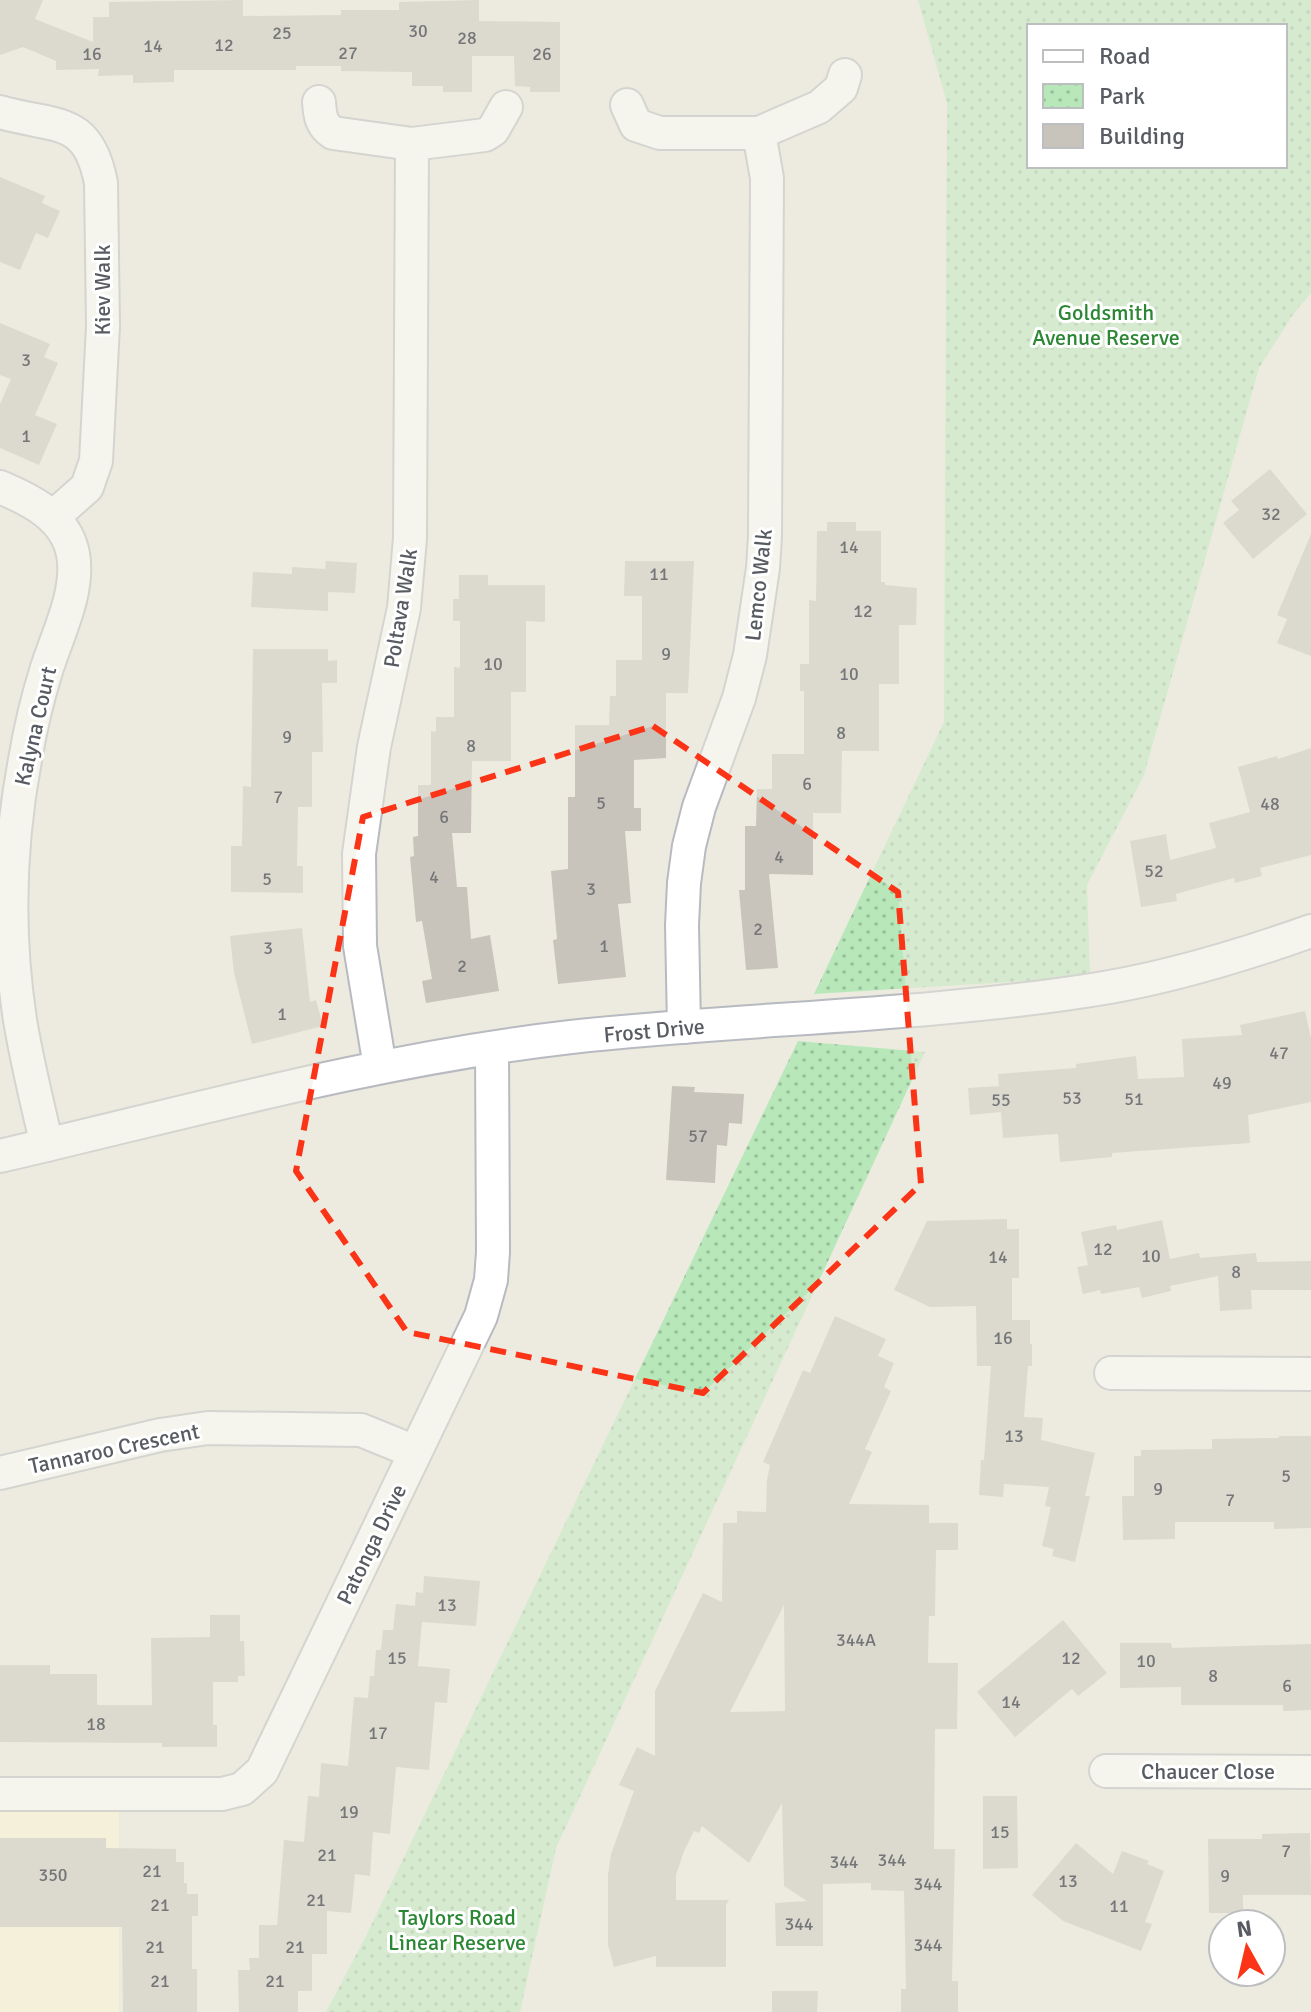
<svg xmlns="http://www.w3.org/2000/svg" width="1311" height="2012" font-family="Signika,sans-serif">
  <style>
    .commercial { fill: #fff7d2 }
    .park { fill: url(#park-dots); fill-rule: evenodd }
    .building { fill: #c8c4bc; fill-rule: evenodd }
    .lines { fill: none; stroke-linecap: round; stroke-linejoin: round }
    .minor-casing { stroke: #b7bac0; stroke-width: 36 }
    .minor { stroke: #fff; stroke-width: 32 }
    .marked { fill: none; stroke: #fb3417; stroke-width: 6; stroke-dasharray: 16 10; stroke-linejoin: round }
    .labels { text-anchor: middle; stroke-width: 6; stroke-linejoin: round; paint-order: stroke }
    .number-label { font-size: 18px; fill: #747678 }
    .street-label { font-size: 22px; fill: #585c62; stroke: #fff }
    .park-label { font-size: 22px; fill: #2c8734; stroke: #fff }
  </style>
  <defs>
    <pattern id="park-dots" width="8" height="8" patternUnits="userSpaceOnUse" patternTransform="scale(2)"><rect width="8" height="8" fill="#b8e8ba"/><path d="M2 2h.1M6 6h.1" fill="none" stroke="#98bf9b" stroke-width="1.8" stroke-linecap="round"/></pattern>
  </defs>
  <rect width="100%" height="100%" fill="#edebdf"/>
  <rect class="commercial" x="0" y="1809" width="119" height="203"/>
  <g class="park">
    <path d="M918,0H1311V293L1292,316L1259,368L1144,775L1087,885L1090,977L814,994L944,722L947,103ZM1029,26H1285V166H1029Z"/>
    <polygon points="798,1041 925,1052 556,1848 520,2012 326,2012 365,1938"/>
  </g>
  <g class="building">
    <polygon points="0,0 43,0 35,19 93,42 93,17 109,17 109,2 243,0 243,16 341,15 341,10 399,10 399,2 479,0 479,21 560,22 560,92 530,92 530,87 515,86 514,56 472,56 472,92 443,92 443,86 412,86 412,72 341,71 341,66 296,66 296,70 174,70 174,82 133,83 133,75 98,76 99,69 56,70 56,61 23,47 0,55"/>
    <polygon points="0,177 45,196 42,203 60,211 48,238 36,233 20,270 0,262"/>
    <polygon points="0,323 50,344 44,357 58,363 35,415 57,424 39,465 0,448 0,404 11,379 0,375"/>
    <polygon points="1270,469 1307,514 1253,559 1223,523 1239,510 1231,501"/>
    <polygon points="827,522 856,522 856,531 881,531 881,582 885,582 885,585 917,588 916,625 899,625 899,684 879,684 879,751 842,751 841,813 813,813 813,875 769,874 778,968 746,970 739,890 745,890 745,826 756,826 757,789 772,789 772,754 804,754 804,691 800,691 800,664 809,664 809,600 816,601 817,531 827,531"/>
    <polygon points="1311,534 1311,656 1277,643 1287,619 1277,615"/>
    <polygon points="326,561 357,563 355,593 328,592 328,611 251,607 253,572 292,574 292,567 325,569"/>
    <polygon points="625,561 694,561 688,693 666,693 666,758 634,760 634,808 641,808 641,831 625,831 631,903 618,904 626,977 558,984 553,940 557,939 551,871 568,869 568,797 575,797 575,725 609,725 610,696 616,696 616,660 642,660 642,596 624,596"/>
    <polygon points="459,575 488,575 488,585 545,585 545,622 526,621 526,692 511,692 511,761 472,761 471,833 452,833 457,887 467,887 471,939 490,935 499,991 426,1003 422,981 432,979 422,921 416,922 410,857 414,856 413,837 418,836 418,785 431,785 431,731 436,732 436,717 454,717 454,667 460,668 460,621 453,621 453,599 459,599"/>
    <polygon points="253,649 328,649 328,661 337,660 337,683 322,683 323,752 312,752 312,807 298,807 297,866 303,866 303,893 231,892 231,846 242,846 243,786 251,787"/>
    <polygon points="1311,748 1311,855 1260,868 1262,876 1235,883 1234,878 1176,894 1177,901 1141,907 1130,841 1166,834 1170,860 1216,848 1209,823 1250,812 1238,767 1277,756 1278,759"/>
    <polygon points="302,928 310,1002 316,1000 323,1026 252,1044 234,973 230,936"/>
    <polygon points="1305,1011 1311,1038 1311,1102 1248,1115 1250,1143 1112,1153 1112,1157 1060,1162 1058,1134 1003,1138 1001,1112 970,1115 968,1088 999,1086 998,1074 1076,1068 1076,1064 1136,1056 1138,1079 1184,1077 1182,1039 1242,1035 1240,1025"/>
    <polygon points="672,1086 695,1087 694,1092 744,1094 742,1124 729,1123 727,1146 717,1145 715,1183 666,1180"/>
    <polygon points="1007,1219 1007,1229 1019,1229 1019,1278 1012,1278 1012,1320 1030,1320 1030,1344 1032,1344 1032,1366 1028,1366 1024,1417 1043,1418 1041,1440 1095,1453 1085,1496 1090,1496 1075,1562 1052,1556 1054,1549 1042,1546 1051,1507 1045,1506 1049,1487 1004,1484 1003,1497 979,1495 981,1460 984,1460 991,1366 977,1366 976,1306 930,1307 894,1290 927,1221"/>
    <polygon points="1162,1220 1170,1259 1199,1253 1200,1258 1256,1253 1257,1262 1311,1261 1311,1290 1251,1290 1252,1309 1220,1311 1218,1276 1170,1286 1171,1291 1142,1298 1139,1287 1101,1294 1100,1290 1083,1294 1077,1267 1088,1265 1081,1232 1116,1225 1117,1230"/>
    <path d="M835,1316L886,1339L878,1356L894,1363L884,1387L891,1391L865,1449L872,1452L849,1504L929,1505V1523H958V1550H936L935,1616H929L928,1663H958L957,1729H935L934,1849H955L952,1981H958V2012H901V1989H906L904,1891L871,1890V1883L823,1884V1946H776L775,1903L807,1901L784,1886L782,1803L749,1863L702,1826L699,1833L694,1831L684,1851L676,1875V1900H729L726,1905V1967H656V1956L614,1967L608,1945V1875L611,1854L634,1791L619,1785L637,1747L655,1756V1691L703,1593L722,1602L723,1523H737V1511L766,1512L767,1480L770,1465L763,1462L803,1370L810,1373ZM784,1605L785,1711L730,1712Z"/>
    <polygon points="1279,1436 1311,1436 1311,1528 1274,1529 1274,1522 1175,1522 1175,1539 1123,1540 1122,1496 1134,1496 1134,1456 1141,1456 1141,1450 1212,1449 1212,1439 1279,1438"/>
    <polygon points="424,1576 480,1581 476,1626 422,1622 418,1666 450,1669 447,1703 435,1702 429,1770 396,1767 390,1834 373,1832 370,1876 355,1874 351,1913 327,1911 327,1954 312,1954 312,1991 298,1991 298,2012 239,2012 238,1970 250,1970 249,1958 259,1958 259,1925 277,1925 284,1840 304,1842 308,1796 319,1797 321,1763 348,1766 354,1697 368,1698 370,1676 374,1676 376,1650 381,1650 383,1630 393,1630 396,1604 415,1606 416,1592 423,1593"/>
    <polygon points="210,1615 240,1615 240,1641 244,1641 245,1676 238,1676 238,1682 213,1682 213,1725 217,1725 217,1747 162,1747 162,1743 0,1742 0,1665 50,1665 50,1674 97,1674 97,1705 152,1705 151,1638 210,1637"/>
    <polygon points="1063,1620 1107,1673 1078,1696 1072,1689 1015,1737 977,1692"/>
    <polygon points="1120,1643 1171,1643 1172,1648 1311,1644 1311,1710 1283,1711 1283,1705 1181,1705 1181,1687 1120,1688"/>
    <polygon points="983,1796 1017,1796 1018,1868 983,1869"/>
    <polygon points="1310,1833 1311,1895 1243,1895 1243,1913 1209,1913 1208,1839 1262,1839 1262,1834"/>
    <polygon points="0,1838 106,1838 106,1848 176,1849 176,1862 184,1862 184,1883 187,1883 187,1894 198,1894 198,1916 192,1916 192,1969 197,1969 197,2012 123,2012 122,1927 0,1927"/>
    <polygon points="1076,1843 1113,1874 1122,1851 1149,1861 1147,1864 1164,1871 1145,1922 1152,1924 1141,1951 1063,1921 1032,1895"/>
    <polygon points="772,1991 818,1991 817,2012 772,2012"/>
  </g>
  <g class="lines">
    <defs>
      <g id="minor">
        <path d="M319,102C320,116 321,125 333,133L412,144L485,135L493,130L506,107"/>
        <polyline points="627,105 636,125 660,133 759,133 819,107 841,88 845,75"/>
        <path d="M0,112C55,128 88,115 101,183L103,326L96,461L87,487L53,517"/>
        <path d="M0,487C31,500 66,517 73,554C80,592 57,635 46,671C37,700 30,730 25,760C9,845 7,934 20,1020C27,1062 37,1103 47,1145"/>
        <polyline points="684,1027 682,925 684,883 689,846 699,807 739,698 750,655 763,568 765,536 767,178 759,133"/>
        <polyline points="380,1067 360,946 359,854 374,747 404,608 410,538 412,144"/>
        <path d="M0,1156C189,1112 377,1059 571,1037C741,1018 914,1017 1085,991C1162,980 1238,957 1311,931"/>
        <polyline points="1111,1373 1311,1374"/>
        <polyline points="0,1473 160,1435 208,1428 361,1430 415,1452"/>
        <polyline points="1106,1771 1311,1772"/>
        <polyline points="0,1794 222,1794 242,1789 262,1771 481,1316 491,1280 493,1252 492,1048"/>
      </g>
    </defs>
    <use href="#minor" class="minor-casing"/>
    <use href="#minor" class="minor"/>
  </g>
  <path d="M0 0H1311V2012H0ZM653,726L898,892L921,1184L703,1393L407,1332L296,1171L363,817Z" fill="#edebdf" fill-opacity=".55" fill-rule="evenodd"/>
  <path class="marked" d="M653,726L898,892L921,1184L703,1393L407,1332L296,1171L363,817Z"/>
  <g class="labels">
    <g class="number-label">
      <text x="418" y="37">30</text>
      <text x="282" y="39">25</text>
      <text x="467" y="44">28</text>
      <text x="224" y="51">12</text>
      <text x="153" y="52">14</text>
      <text x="348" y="59">27</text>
      <text x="92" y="60">16</text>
      <text x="542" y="60">26</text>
      <text x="26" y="366">3</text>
      <text x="26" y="442">1</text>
      <text x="1271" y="520">32</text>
      <text x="849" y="553">14</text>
      <text x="659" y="580">11</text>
      <text x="863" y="617">12</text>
      <text x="666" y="660">9</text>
      <text x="493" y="670">10</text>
      <text x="849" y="680">10</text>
      <text x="841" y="739">8</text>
      <text x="287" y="743">9</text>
      <text x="471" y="752">8</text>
      <text x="807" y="790">6</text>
      <text x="278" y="803">7</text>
      <text x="601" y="809">5</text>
      <text x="1270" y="810">48</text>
      <text x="444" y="823">6</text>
      <text x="779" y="863">4</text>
      <text x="1154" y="877">52</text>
      <text x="434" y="883">4</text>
      <text x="267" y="885">5</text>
      <text x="591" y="895">3</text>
      <text x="758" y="935">2</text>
      <text x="604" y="952">1</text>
      <text x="268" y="954">3</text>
      <text x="462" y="972">2</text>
      <text x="282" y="1020">1</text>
      <text x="1279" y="1059">47</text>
      <text x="1222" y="1089">49</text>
      <text x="1072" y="1104">53</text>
      <text x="1134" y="1105">51</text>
      <text x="1001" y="1106">55</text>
      <text x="698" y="1142">57</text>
      <text x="1103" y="1255">12</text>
      <text x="1151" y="1262">10</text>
      <text x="998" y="1263">14</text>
      <text x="1236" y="1278">8</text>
      <text x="1003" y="1344">16</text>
      <text x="1014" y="1442">13</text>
      <text x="1286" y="1482">5</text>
      <text x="1158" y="1495">9</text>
      <text x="1230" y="1506">7</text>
      <text x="447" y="1611">13</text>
      <text x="856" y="1646">344A</text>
      <text x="397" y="1664">15</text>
      <text x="1071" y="1664">12</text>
      <text x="1146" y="1667">10</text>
      <text x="1213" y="1682">8</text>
      <text x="1287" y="1692">6</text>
      <text x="1011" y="1708">14</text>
      <text x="96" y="1730">18</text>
      <text x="378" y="1739">17</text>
      <text x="349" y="1818">19</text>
      <text x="1000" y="1838">15</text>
      <text x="1286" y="1857">7</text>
      <text x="327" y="1861">21</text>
      <text x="892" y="1866">344</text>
      <text x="844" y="1868">344</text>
      <text x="152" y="1877">21</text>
      <text x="53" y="1881">350</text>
      <text x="1225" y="1882">9</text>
      <text x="1068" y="1887">13</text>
      <text x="928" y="1890">344</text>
      <text x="316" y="1906">21</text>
      <text x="160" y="1911">21</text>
      <text x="1119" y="1912">11</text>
      <text x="799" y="1930">344</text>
      <text x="928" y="1951">344</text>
      <text x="155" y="1953">21</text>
      <text x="295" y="1953">21</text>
      <text x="160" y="1987">21</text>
      <text x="275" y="1987">21</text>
    </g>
    <g class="street-label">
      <text transform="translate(102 290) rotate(-90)" y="8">Kiev Walk</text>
      <text transform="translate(758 585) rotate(-84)" y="8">Lemco Walk</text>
      <text transform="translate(400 608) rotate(-81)" y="8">Poltava Walk</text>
      <text transform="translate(35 726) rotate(-77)" y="8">Kalyna Court</text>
      <text transform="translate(654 1030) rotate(-5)" y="8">Frost Drive</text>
      <text transform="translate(114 1448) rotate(-12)" y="8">Tannaroo Crescent</text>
      <text transform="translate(371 1544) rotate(-64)" y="8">Patonga Drive</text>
      <text x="1208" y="1779">Chaucer Close</text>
    </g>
    <g class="park-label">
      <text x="1106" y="320">Goldsmith<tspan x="1106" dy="25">Avenue Reserve</tspan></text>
      <text x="457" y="1925">Taylors Road<tspan x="457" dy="25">Linear Reserve</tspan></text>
    </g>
  </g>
  <rect x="1027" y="24" width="260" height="144" fill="#ffffff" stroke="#bcbec0" stroke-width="2"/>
  <rect x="1043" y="50" width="40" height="12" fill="#ffffff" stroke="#bcbec0" stroke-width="2"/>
  <text x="1099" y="64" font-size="24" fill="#585c62">Road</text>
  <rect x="1043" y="84" width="40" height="24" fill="url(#park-dots)" stroke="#bcbec0" stroke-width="2"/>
  <text x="1099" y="104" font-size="24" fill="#585c62">Park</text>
  <rect x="1043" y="124" width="40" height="24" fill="#c8c4bc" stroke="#bcbec0" stroke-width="2"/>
  <text x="1099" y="144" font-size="24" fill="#585c62">Building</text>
  <g transform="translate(1247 1948) rotate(352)"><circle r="38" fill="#ffffff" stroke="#bcbec0" stroke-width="2"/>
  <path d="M0-6L14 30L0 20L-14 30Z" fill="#fb3417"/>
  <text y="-12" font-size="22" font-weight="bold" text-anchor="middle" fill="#585c62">N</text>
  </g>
</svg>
